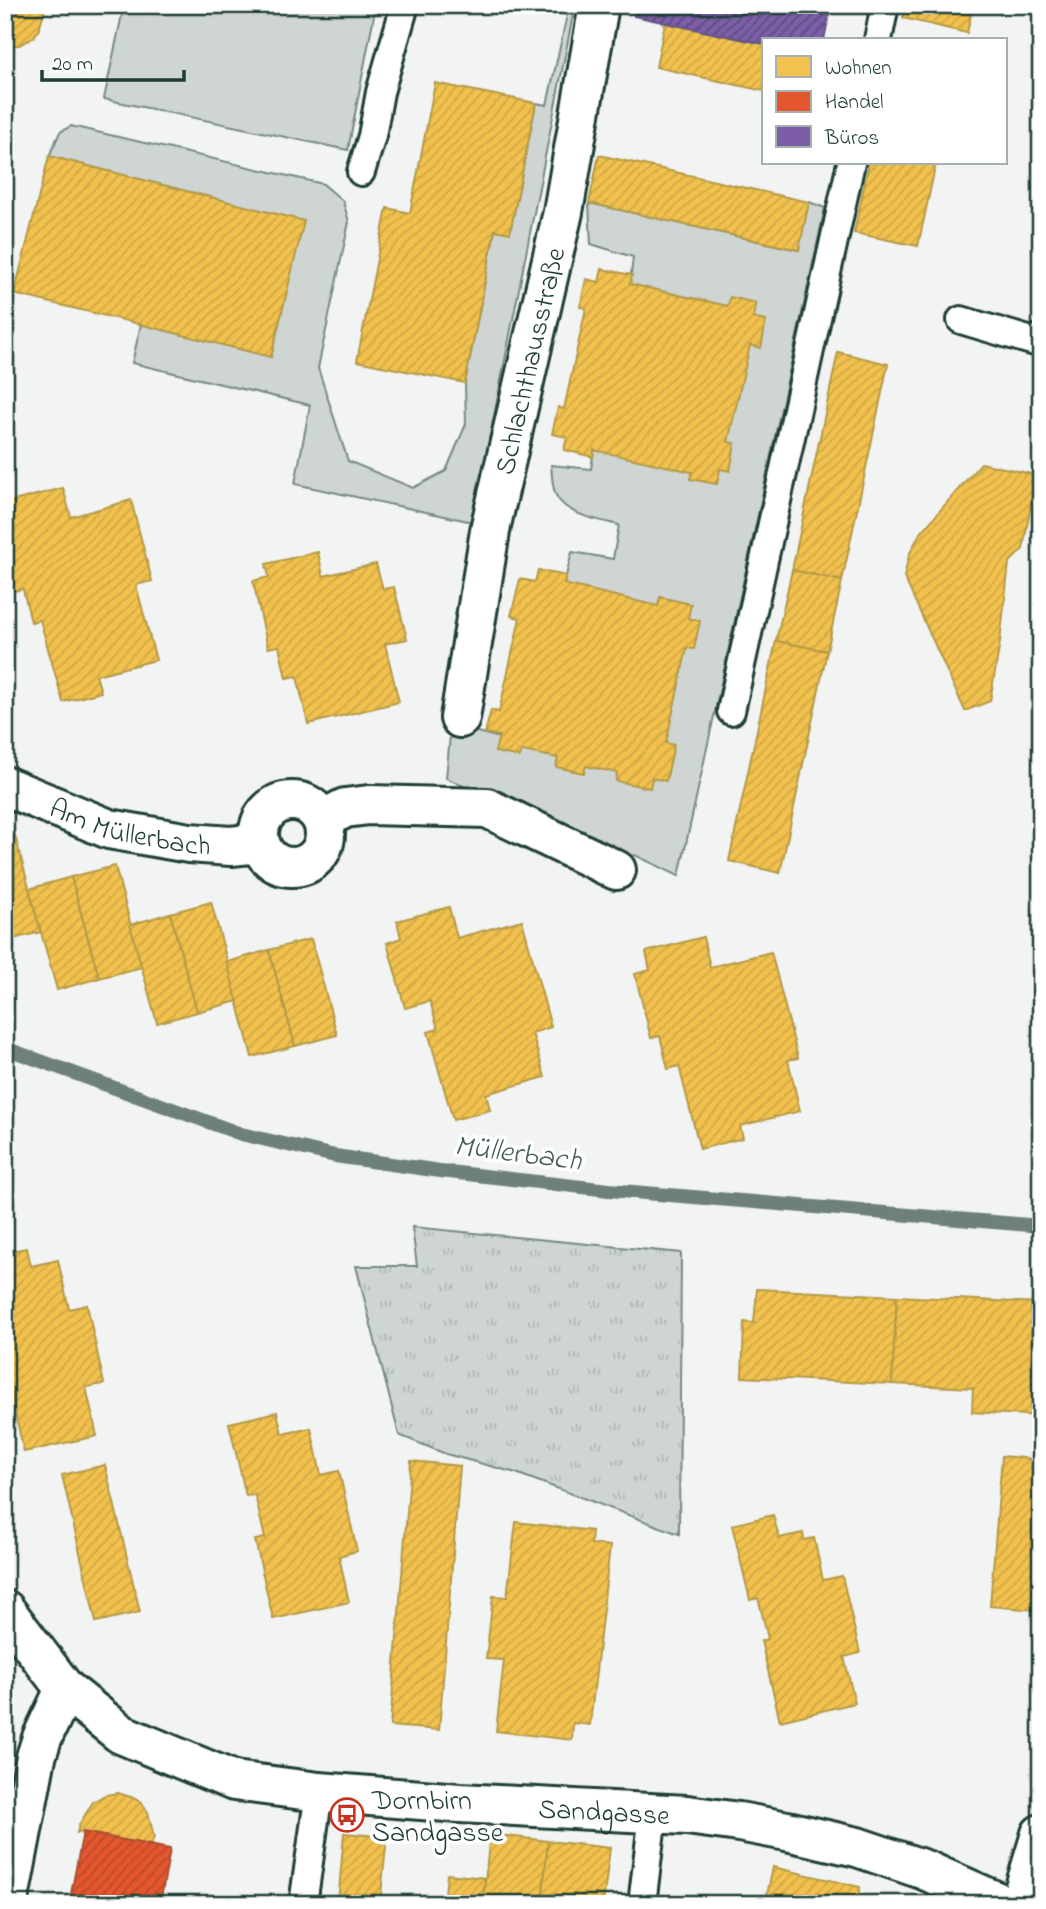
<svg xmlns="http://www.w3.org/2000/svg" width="1046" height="1909" font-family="'Indie Flower',sans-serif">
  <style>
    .grass { fill: #ced5d3; stroke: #768984; stroke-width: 2 }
    .park { fill: url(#park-tufts); stroke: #768984; stroke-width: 2 }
    .homes { fill: url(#homes-hatch); stroke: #b39946; stroke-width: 2 }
    .shops { fill: url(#shops-hatch); stroke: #a94f30; stroke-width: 2 }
    .offices { fill: url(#offices-hatch); stroke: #5f5484; stroke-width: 2 }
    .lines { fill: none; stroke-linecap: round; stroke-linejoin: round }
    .stream { stroke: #6d807b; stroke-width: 14 }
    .service-casing { stroke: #1f3d34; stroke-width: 32 }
    .minor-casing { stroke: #1f3d34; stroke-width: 44 }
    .service { stroke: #fff; stroke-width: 26 }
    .minor { stroke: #fff; stroke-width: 38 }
    .labels { text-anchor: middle; stroke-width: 7; stroke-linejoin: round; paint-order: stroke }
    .street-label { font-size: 28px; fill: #1f3d34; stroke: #fff }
    .poi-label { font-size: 28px; fill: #1f3d34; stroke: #fff; text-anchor: start }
    .water-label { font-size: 30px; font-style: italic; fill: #465f57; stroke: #fff }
  </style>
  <defs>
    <pattern id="park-tufts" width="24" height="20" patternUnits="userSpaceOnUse" patternTransform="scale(1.75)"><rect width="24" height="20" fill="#ced5d3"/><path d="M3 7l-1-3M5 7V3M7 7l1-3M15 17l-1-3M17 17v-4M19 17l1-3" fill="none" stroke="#b0b8b6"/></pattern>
    <pattern id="homes-hatch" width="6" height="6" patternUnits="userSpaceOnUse" patternTransform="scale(1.75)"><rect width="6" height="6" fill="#f2c14e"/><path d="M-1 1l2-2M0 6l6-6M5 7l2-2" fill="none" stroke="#cfa745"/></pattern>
    <pattern id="shops-hatch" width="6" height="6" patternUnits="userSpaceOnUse" patternTransform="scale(1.75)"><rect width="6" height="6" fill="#e4572e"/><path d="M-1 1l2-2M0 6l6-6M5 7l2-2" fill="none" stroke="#b84928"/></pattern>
    <pattern id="offices-hatch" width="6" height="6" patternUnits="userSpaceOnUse" patternTransform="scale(1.75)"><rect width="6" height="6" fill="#7b5ea7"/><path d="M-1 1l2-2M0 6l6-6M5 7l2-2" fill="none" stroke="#5e4b81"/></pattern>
  </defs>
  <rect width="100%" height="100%" fill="#f2f3f3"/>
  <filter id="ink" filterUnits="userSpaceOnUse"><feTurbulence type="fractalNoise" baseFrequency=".0143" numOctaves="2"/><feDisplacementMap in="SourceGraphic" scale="14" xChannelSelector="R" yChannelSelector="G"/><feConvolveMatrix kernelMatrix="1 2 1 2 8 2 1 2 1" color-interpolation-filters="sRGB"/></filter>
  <g filter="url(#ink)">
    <g class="grass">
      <polygon points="124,5 376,5 348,150 104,99"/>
      <polygon points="554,5 575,5 473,522 295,484 310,405 132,363 141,324 271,357 303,221 49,156 60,132 71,126 323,184 343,201 349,222 318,368 348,461 413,488 446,471 466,424 465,383 495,230 510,232 536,103 547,105 567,15 552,10"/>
      <path d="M809,202L825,208L679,876L635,855L625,860L446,778L451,725L652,778L564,584L572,552L613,559L619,525C599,520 563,515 555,493C552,485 552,474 551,465L591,469L594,450L720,469L753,318L630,284L633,257L591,244L589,203L798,250Z"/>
    </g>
    <polygon class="park" points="412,1227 681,1253 679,1534 516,1473 446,1454 399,1435 356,1266 417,1266"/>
    <g class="homes">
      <polygon points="5,5 46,5 39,29 33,38 19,45 5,46"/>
      <polygon points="906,5 973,5 967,33 903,18"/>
      <polygon points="665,23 764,44 764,91 656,67"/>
      <polygon points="435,83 536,103 510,233 495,230 465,383 357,361 387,208 410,213"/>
      <polygon points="599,155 809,202 799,250 589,203"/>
      <polygon points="49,156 304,221 271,357 127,321 14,294"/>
      <polygon points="869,163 936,163 918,246 854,233"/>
      <polygon points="602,269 632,275 630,284 728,306 730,297 756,303 753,318 766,321 761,348 750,345 728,442 735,443 730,471 720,469 717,484 690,479 692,472 594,450 593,457 564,450 567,437 552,434 558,407 564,409 586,308 580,307 586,279 599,282"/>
      <polygon points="838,352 888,364 842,581 792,570"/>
      <polygon points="981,463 1036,475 1023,549 1009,563 1000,642 990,701 965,711 904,577 909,555 919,535"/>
      <polygon points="63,488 71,517 131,500 152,581 136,585 156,660 96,675 101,692 63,702 40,620 31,622 23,589 13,591 5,561 5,517 9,516 6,503"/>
      <polygon points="318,552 323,576 376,564 383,589 394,587 407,639 385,644 399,702 308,724 297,676 286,678 279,646 268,648 253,581 269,577 266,564"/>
      <polygon points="538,570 566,576 564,584 658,606 660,597 691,604 688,618 700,621 694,649 687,648 666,743 674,745 666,781 652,778 650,788 616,781 617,773 586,766 584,773 556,767 558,758 522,751 520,757 495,752 499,736 485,733 491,710 499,712 520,618 511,616 520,579 535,582"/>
      <polygon points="792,570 842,581 827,651 776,641"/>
      <polygon points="776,641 827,651 780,873 729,861"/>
      <polygon points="14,832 41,932 5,941 5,834"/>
      <polygon points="115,866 142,967 99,978 71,877"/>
      <polygon points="71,877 99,978 57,990 29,889"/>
      <polygon points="211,902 238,1001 197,1012 170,913"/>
      <polygon points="449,907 457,938 522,920 551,1027 532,1033 545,1077 486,1094 490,1110 453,1120 428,1032 438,1029 430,1001 405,1008 387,943 401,938 397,921"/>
      <polygon points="170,913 197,1012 157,1023 130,925"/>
      <polygon points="703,937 710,967 771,952 798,1058 788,1060 800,1111 740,1126 743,1138 700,1149 679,1066 668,1069 660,1036 651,1038 635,974 650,970 646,952"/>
      <polygon points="311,939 337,1035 295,1046 269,950"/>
      <polygon points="269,950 295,1046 252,1057 227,962"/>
      <polygon points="27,1248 31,1266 58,1260 69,1309 87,1305 104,1384 86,1387 97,1436 24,1452 6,1373 10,1372 5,1349 5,1252"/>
      <polygon points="757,1289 897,1296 892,1384 742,1377 744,1322 754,1323"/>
      <polygon points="897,1296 1038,1303 1036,1350 1041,1350 1041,1416 972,1412 973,1388 892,1384"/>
      <polygon points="277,1412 282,1434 311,1428 321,1475 339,1471 357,1551 339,1556 349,1602 273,1619 255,1540 265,1538 255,1495 246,1496 229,1423"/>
      <polygon points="1002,1456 1041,1460 1041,1538 1035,1610 990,1606"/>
      <polygon points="411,1461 460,1466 439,1730 390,1726"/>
      <polygon points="105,1465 140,1612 96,1622 62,1475"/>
      <polygon points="773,1515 779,1538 803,1533 804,1540 814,1538 823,1580 842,1576 860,1653 844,1657 855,1703 780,1721 761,1641 768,1639 761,1609 758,1598 750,1600 732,1525"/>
      <polygon points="516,1522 592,1531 591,1544 610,1546 590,1725 573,1723 572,1740 496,1731 504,1660 486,1659 493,1596 507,1597"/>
      <polygon points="118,1793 131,1797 141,1802 148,1812 154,1837 151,1845 83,1832 77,1833 79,1825 93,1802 105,1795"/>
      <polygon points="344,1833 387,1837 380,1904 338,1904"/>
      <polygon points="490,1834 548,1841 542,1904 505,1904 483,1901"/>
      <polygon points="548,1841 610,1848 603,1904 542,1904"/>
      <polygon points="773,1867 860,1887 856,1904 765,1904"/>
      <polygon points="447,1874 485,1878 483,1901 505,1904 444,1904"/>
    </g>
    <polygon class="shops" points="83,1832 170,1849 160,1904 69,1904"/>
    <polygon class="offices" points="636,5 831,5 824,40 764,40 764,44 634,16"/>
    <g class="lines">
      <polyline class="stream" points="5,1048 241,1134 335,1156 440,1171 609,1190 1041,1226"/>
      <defs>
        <g id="service">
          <polyline points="878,40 885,5"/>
          <polyline points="361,172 372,136 380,92 405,5"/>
          <polyline points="961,320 1035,342 1041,337"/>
          <polyline points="731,711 851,163"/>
          <polyline points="303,1904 319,1792"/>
          <polyline points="642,1904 653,1814"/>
        </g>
        <g id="minor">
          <path id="s1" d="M460,718L491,525L563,212L599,5"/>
          <path id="s2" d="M5,786L109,829L189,843L231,846L260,843"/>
          <circle cx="292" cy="834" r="33"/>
          <polyline points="322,820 345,808 369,805 487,808 616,870"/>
          <path id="s3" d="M5,1610L65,1689L121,1734L234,1781L319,1792L460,1803L687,1815L739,1822L787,1831L857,1847L925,1870L1002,1904"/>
          <polyline points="8,1904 36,1757 42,1738 65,1689"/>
          <polyline points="1020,1904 1041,1834"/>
        </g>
      </defs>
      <use href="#service" class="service-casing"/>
      <use href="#minor" class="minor-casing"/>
      <use href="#service" class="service"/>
      <use href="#minor" class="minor"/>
    </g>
  </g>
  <defs>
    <symbol id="bus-ring" viewBox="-11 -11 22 22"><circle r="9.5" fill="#fff" stroke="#c8321e" stroke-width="1.5"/><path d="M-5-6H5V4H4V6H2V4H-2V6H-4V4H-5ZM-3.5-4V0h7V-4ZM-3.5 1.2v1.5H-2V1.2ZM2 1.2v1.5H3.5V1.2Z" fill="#c8321e"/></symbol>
  </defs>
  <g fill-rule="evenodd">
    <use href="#bus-ring" x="328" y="1796" width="38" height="38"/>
  </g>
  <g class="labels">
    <g class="street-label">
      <text dy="10" stroke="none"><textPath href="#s1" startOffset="364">Schlachthausstraße</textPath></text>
      <text dy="10" stroke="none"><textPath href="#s2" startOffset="133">Am Müllerbach</textPath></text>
      <text dy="10" stroke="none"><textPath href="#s3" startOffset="665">Sandgasse</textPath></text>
    </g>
    <g class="poi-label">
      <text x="372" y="1809">Dornbirn<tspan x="372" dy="32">Sandgasse</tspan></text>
    </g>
    <g class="water-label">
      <text transform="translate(518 1152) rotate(7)" y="10">Müllerbach</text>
    </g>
  </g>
  <rect width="1046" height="1909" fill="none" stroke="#fff" stroke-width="28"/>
  <rect x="14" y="14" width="1018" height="1881" fill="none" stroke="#1f3d34" stroke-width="2.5" filter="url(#ink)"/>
  <rect x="762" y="38" width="245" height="126" fill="#ffffff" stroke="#a5b1ae" stroke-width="2"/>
  <rect x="776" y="56" width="35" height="21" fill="#f2c14e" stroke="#a5b1ae" stroke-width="2"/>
  <text x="825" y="74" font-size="21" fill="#1f3d34">Wohnen</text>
  <rect x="776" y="91" width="35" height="21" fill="#e4572e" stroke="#a5b1ae" stroke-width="2"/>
  <text x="825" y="108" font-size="21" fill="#1f3d34">Handel</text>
  <rect x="776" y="126" width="35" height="21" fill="#7b5ea7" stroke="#a5b1ae" stroke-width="2"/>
  <text x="825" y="144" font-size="21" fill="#1f3d34">Büros</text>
  <path d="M42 70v10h142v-10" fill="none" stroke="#1f3d34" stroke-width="3.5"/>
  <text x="52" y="70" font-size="21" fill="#1f3d34" stroke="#ffffff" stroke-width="5" paint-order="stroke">20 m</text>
</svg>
